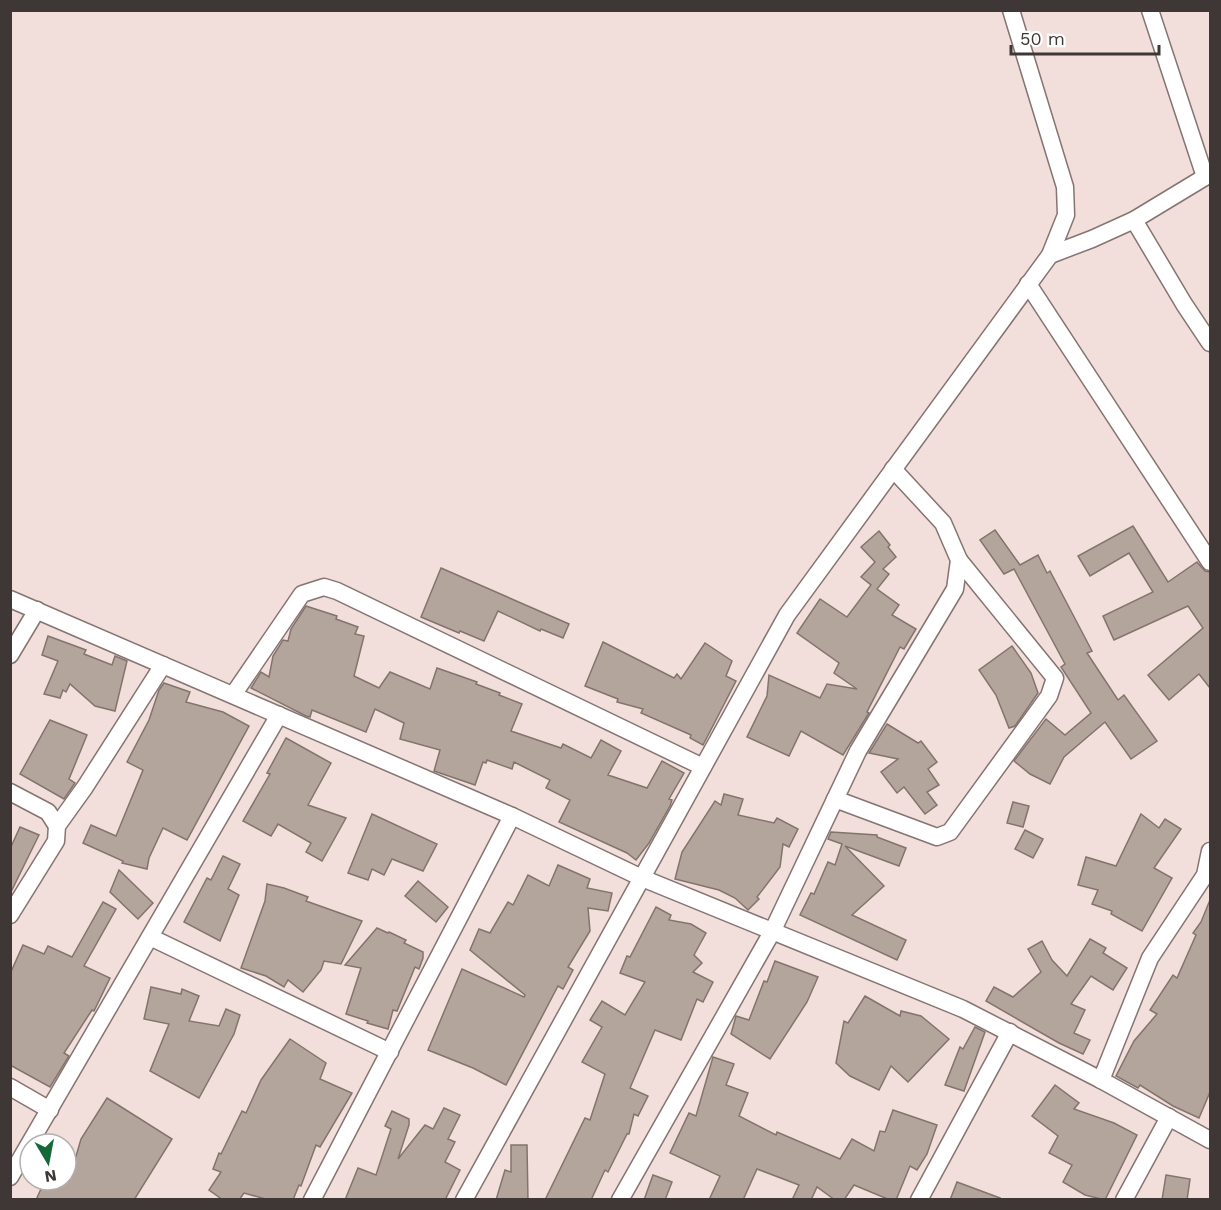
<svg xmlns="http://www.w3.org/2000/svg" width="1221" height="1210" font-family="'Work Sans',sans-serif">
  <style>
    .building { fill: #b4a59c; stroke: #82746c; stroke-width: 1.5 }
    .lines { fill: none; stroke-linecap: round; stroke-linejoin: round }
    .minor-casing { stroke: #857472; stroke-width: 19 }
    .minor { stroke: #fff; stroke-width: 16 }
  </style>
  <rect width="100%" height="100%" fill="#f2dedb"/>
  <g class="building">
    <polygon points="1133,526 1168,582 1197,562 1205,571 1210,572 1210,688 1199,674 1169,700 1148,675 1203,628 1188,606 1114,640 1103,616 1153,592 1129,553 1090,576 1078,556"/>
    <polygon points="995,530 1020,565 1038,555 1047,573 1050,571 1092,651 1087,653 1118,700 1124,695 1157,741 1131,759 1105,722 1064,757 1050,784 1030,774 1014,761 1046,719 1065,735 1091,713 1061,667 1065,664 1014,569 1004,574 980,540"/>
    <polygon points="879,531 890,545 888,547 896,557 883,569 889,574 877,589 899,605 892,615 916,629 904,649 900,647 867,712 869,713 843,755 801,731 789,756 747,737 767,696 769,675 820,698 827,684 857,689 834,673 839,663 797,633 820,599 847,617 871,585 861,577 875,562 861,547"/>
    <polygon points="441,568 569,624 563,638 541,629 540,631 498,611 484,641 460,631 459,633 421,617"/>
    <polygon points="306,606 337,616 336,619 358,627 355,634 364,636 354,676 379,688 390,672 430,689 437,668 477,682 476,684 500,693 499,695 522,704 511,731 561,748 563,744 591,758 601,740 621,751 608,775 647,788 662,761 684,773 669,799 672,800 670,806 649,843 636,860 627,853 559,822 570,800 546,788 550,780 514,762 512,769 487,760 486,763 483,762 475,785 434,771 440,750 400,739 404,723 375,709 366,732 312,710 310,717 306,716 251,688 261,672 269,677 273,656 283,640 288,641 291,629"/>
    <polygon points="48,636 86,650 84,654 112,665 115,656 127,661 115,711 95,706 70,684 66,692 63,690 60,698 44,694 58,661 42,655"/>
    <polygon points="603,642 674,678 677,674 681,679 705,643 732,661 726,676 736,681 703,745 690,738 691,735 641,713 643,709 617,702 618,699 585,686"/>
    <polygon points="1012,646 1031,673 1038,693 1015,726 1009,728 996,695 979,670"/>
    <polygon points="164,683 190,692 186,702 223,712 249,726 187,840 163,828 149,858 147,869 122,863 123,861 83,843 91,825 116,836 143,770 127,762 149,720 159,690"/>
    <polygon points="50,720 87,735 69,779 75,783 64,799 20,774"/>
    <polygon points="887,724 918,743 921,741 937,762 928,769 939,785 927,792 937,805 925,814 904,787 897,793 881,772 898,759 869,753"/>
    <polygon points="286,738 331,763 308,805 346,818 322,861 306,852 311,843 278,824 271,836 243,821 270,774 267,773"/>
    <polygon points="724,794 743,799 738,815 774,823 777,818 798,829 789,847 783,844 780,867 757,897 759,899 748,910 735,898 719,890 675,879 682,852 715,801 721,805"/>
    <polygon points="1013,802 1029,806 1023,827 1007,823"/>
    <polygon points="372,814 437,844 423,871 392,859 384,875 372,869 368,880 348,873"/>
    <polygon points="1141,814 1159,828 1165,819 1181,829 1154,868 1172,878 1142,931 1111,914 1112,911 1092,904 1098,890 1078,885 1086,857 1116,866"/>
    <polygon points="20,827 39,835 10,894 10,849"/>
    <polygon points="1025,830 1043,839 1033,858 1015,849"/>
    <polygon points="831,832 877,835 877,837 906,848 899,866 845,846 884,886 852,915 906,940 897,960 800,915 811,893 814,894 828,862 835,865 842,844 828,839"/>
    <polygon points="223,856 240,864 228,889 239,895 220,941 184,922 207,878 211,880"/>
    <polygon points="558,865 590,879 587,888 612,893 608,911 588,908 590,931 568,967 573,970 563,989 558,986 506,1085 473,1068 428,1050 462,969 524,997 525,995 470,950 479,929 490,933 508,902 513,905 528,875 549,886"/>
    <polygon points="119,870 153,903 138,919 110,892"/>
    <polygon points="418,881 448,907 436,922 405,896"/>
    <polygon points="267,884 284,888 308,897 306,901 362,921 341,964 324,961 321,970 303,992 288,980 284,987 266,976 241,968 265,901"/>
    <polygon points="1210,900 1210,1092 1199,1118 1173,1106 1140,1085 1138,1088 1116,1076 1134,1041 1157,1014 1150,1010 1173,975 1177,978 1196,935 1193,933 1201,922"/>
    <polygon points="103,902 116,909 84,966 110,978 94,1011 92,1010 64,1053 69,1056 50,1087 10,1065 10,974 23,945 44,954 48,946 72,957"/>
    <polygon points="656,907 671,915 669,920 691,924 706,933 694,955 702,963 693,972 713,982 703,1002 697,999 681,1040 655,1030 630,1088 648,1096 638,1116 634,1114 629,1134 627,1134 608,1172 605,1170 591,1200 545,1200 585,1118 590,1120 605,1074 582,1062 602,1027 590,1020 602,1001 625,1015 645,982 620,973 627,956 630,957"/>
    <polygon points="377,928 388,933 389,932 406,940 404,943 423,952 423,958 419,969 415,967 397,1011 393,1010 388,1029 367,1023 368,1021 346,1014 361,968 345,965"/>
    <polygon points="1090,939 1106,948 1103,953 1127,968 1113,990 1091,976 1071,1004 1085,1010 1074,1033 1090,1040 1083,1054 1059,1043 986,1001 994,987 1013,997 1041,972 1028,949 1042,941 1052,960 1067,976"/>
    <polygon points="775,961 818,977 807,1002 770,1059 731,1034 736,1016 749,1020 764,981 767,982"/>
    <polygon points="151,987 181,994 182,989 199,996 189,1021 219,1026 226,1009 240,1015 234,1034 199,1098 150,1071 169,1024 144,1019"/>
    <polygon points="865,996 900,1016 901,1011 921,1016 949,1039 908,1082 891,1066 879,1090 850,1076 836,1063 844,1021 848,1023"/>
    <polygon points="975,1027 985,1032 964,1091 945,1085 960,1047 963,1049"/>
    <polygon points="290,1039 326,1063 320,1079 352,1093 320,1147 316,1145 301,1186 299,1185 293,1200 269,1200 244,1193 239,1200 223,1200 209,1190 221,1172 213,1169 219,1153 221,1154 242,1111 246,1113 261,1080"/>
    <polygon points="713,1057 734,1064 726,1085 748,1093 739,1116 776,1135 777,1132 840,1159 852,1139 874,1151 880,1131 885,1132 893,1110 937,1125 927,1154 917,1170 910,1166 896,1200 890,1200 854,1185 844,1200 835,1200 817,1187 811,1200 792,1200 799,1185 757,1169 743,1200 709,1200 720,1176 670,1153 689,1113 696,1116"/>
    <polygon points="1055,1085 1079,1103 1074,1109 1114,1123 1137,1135 1105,1200 1085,1195 1063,1182 1072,1165 1049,1153 1058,1136 1032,1116"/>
    <polygon points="107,1098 172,1139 134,1200 36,1200 45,1180 69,1180 81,1139"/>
    <polygon points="444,1108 460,1115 448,1139 455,1142 445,1162 460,1170 445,1200 345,1200 358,1168 376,1175 391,1129 385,1126 392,1111 409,1119 409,1125 398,1159 425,1125 433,1129"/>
    <polygon points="511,1145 527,1145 528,1200 496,1200 505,1170 511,1172"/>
    <polygon points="653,1175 672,1182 665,1200 644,1200"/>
    <polygon points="1166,1175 1190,1179 1187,1200 1162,1200"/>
    <polygon points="957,1182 1000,1198 999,1200 950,1200"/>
  </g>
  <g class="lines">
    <defs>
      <g id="minor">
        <polyline points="1150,10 1205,177"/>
        <polyline points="1134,220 1184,304 1210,343"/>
        <polyline points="1050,255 1092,239 1134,220 1210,174"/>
        <polyline points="1028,284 1210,562"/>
        <polyline points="10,599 512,816 642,878 963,1009 1101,1080 1210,1140"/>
        <polyline points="10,655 37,610"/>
        <polyline points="233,695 302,594 324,587 337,591 703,767"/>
        <polyline points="10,792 48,812 57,826"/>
        <polyline points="835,799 937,837 950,832 1049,696 1055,678 959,560"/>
        <polyline points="10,915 56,841 57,826 85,787 163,665"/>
        <polyline points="150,937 390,1052"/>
        <polyline points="1101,1080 1150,958 1205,875 1210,851"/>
        <polyline points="10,1087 50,1110"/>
        <polyline points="10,1177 279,715"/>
        <polyline points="312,1200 512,816"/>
        <polyline points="464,1200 787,615 1050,255 1066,215 1065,187 1011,10"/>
        <polyline points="620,1200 772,932 858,751 955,589 959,560 943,523 893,469"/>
        <polyline points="919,1200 1010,1032"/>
        <polyline points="1124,1200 1169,1117"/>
      </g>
    </defs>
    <use href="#minor" class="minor-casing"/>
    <use href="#minor" class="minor"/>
  </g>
  <rect width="1221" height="1210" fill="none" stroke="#3e3736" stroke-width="24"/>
  <g transform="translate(48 1162) rotate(170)"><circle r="28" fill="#ffffff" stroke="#b2afaf" stroke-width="1.5"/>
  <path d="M0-4.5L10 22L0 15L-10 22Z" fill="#166839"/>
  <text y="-9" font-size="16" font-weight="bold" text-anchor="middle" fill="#3e3736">N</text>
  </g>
  <path d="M1011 45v9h148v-9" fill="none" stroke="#3e3736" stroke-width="3"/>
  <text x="1020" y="45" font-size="18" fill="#3e3736" stroke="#ffffff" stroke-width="4.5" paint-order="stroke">50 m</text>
</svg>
